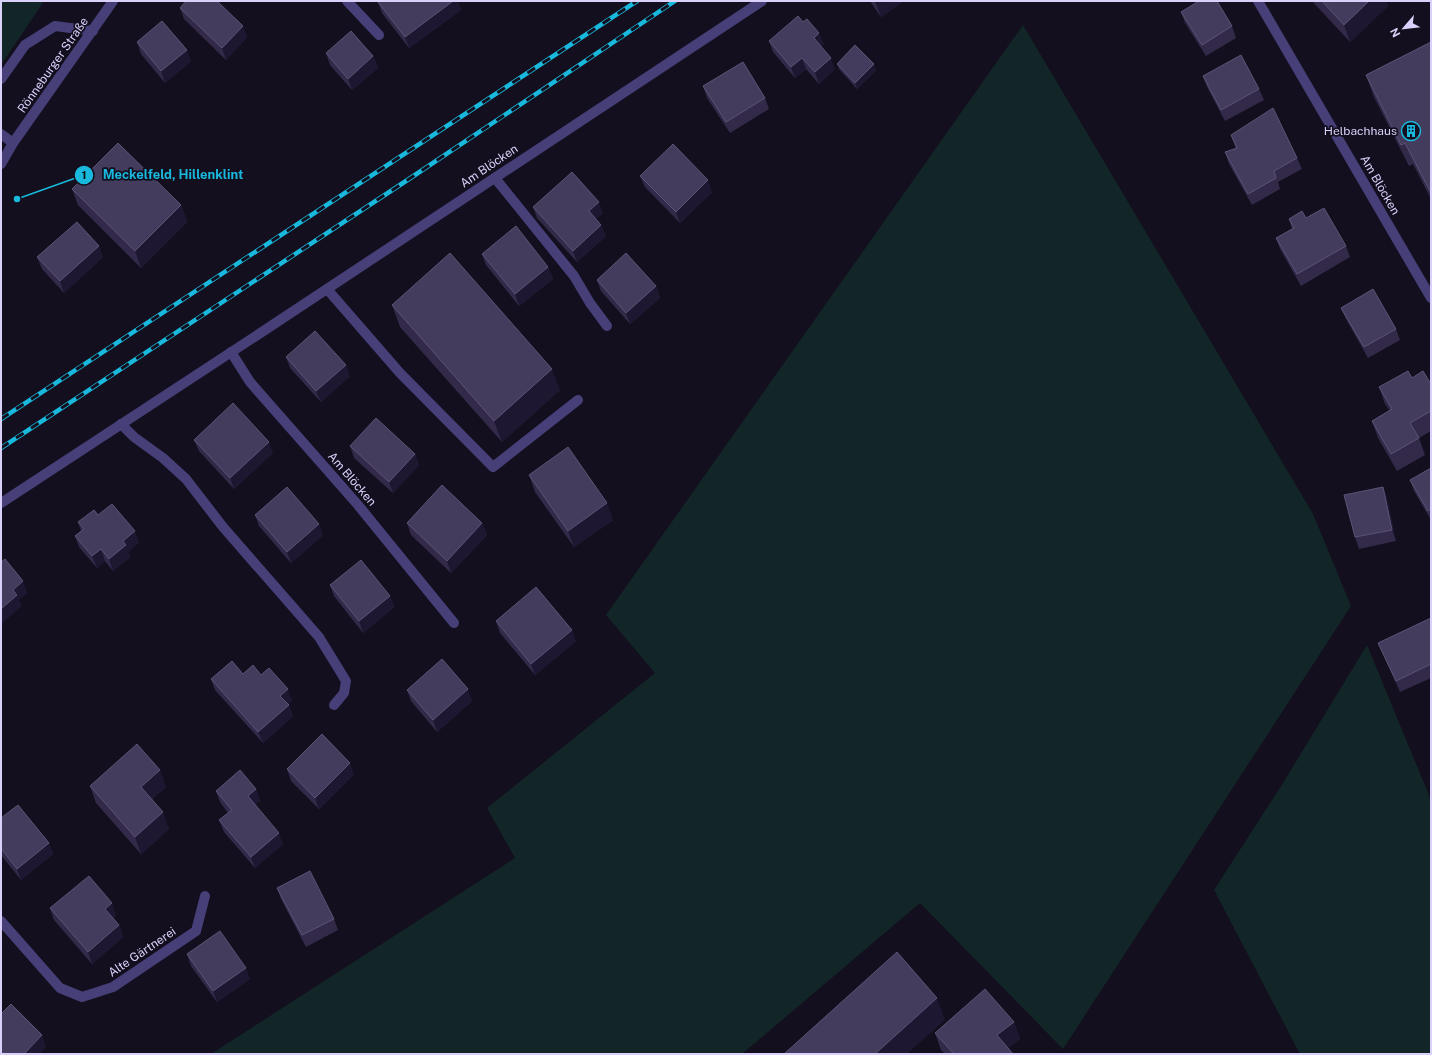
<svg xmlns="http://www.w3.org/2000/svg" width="1432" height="1055" font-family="'Public Sans',sans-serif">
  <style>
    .green { fill: #122627 }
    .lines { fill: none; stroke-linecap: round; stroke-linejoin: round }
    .minor { stroke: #463f78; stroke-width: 10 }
    .rail-casing { stroke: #19b9dd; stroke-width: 4.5 }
    .rail { stroke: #130f1e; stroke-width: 3; stroke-dasharray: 9; stroke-linecap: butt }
    .wall { fill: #332a4a }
    .shaded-wall { fill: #1e1731 }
    .building { fill: #443c5d; stroke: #5c5376 }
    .labels { text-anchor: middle; stroke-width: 3.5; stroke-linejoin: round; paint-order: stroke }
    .street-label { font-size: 12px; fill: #d9d1fa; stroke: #130f1e }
    .poi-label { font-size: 12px; fill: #d9d1fa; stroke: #130f1e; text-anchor: end }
    .leader { fill: none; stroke: #19b9dd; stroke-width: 1.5 }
    .callout-dot { fill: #19b9dd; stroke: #130f1e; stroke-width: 1.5 }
    .mark-label { font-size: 12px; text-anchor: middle; font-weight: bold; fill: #111 }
    .callout-label { font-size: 13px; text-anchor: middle; font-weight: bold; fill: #19b9dd; stroke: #130f1e; stroke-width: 3.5; stroke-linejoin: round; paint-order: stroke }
  </style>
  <rect width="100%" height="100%" fill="#130f1e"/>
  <g class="green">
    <polygon points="1,1 44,1 1,65"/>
    <polygon points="1023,25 1313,514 1351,606 1063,1049 920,903 742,1054 211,1054 515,858 487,808 655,673 606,615"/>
    <polygon points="1367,645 1431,800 1431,1054 1300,1054 1214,890 1283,783"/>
  </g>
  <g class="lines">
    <g class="minor">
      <polyline points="347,1 379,35"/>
      <polyline points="1258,1 1431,298"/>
      <polyline points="1,79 25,45 55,26 93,31"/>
      <polyline points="1,134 13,143"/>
      <polyline points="1,164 13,143 113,1"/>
      <polyline points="495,178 574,276 590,303 607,326"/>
      <polyline points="327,289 400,373 493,467 578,400"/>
      <polyline points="231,352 250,382 358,505 454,623"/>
      <polyline points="121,424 134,437 163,458 186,479 223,527 319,637 346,681 344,693 334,705"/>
      <polyline points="1,503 268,328 762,1"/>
      <polyline points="1,921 60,988 82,997 113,987 196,931 205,896"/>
    </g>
    <defs>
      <g id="rail">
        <polyline points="1,419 637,1"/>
        <polyline points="1,448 409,179 675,1"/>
      </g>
    </defs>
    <use href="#rail" class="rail-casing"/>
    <use href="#rail" class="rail"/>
  </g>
  <g class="wall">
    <polygon points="379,1 458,1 461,10 409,48 382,13 378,2"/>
    <polygon points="870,1 904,1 881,17"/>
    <polygon points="1312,1 1386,1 1388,6 1350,42"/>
    <polygon points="180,8 247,37 226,60 184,19"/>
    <polygon points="1181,12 1232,26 1236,38 1206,56 1185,23"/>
    <polygon points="803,22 824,44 821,46 835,69 819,84 806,69 795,78 773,52 769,41"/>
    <polygon points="137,42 191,61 165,83 141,54"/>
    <polygon points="1431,42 1431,199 1413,164 1409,166 1374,97 1366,75"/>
    <polygon points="326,53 373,56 378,68 352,90 330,65"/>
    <polygon points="837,64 876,70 857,89 839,69"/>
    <polygon points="1203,76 1259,89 1264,100 1225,121 1207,87"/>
    <polygon points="703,86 765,98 769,109 730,133 707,98"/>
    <polygon points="1231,135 1297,158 1302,169 1278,182 1280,189 1252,205 1229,164 1225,152 1236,149"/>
    <polygon points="640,176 712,192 680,223 645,187"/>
    <polygon points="72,189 181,205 187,222 141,268 78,205"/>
    <polygon points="533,207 603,213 596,219 601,225 606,236 577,262 537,218"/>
    <polygon points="1306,218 1346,246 1350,257 1301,286 1280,249 1276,238 1292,229 1289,219"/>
    <polygon points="482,254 548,267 553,279 519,306 486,265"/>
    <polygon points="37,257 103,257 64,293 42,269"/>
    <polygon points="597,280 656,286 660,298 630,324 601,291"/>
    <polygon points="392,305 560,390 502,442 400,327"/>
    <polygon points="1341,308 1396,329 1400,340 1368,358 1346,319"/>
    <polygon points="286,357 350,376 321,402 290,368"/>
    <polygon points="1412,378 1431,384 1431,431 1419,438 1425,455 1397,471 1378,438 1372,421 1390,411 1385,404 1379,387"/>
    <polygon points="194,440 273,453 234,489 199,451"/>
    <polygon points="350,446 415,454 419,465 393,493 354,458"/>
    <polygon points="1431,468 1431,520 1414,491 1410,480"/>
    <polygon points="529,475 613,520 574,547 535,492"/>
    <polygon points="1383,487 1387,499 1396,541 1359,549 1355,537"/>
    <polygon points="98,515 139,542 128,552 130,557 113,571 105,561 97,568 79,547 75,536 81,531 78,522"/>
    <polygon points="255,515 323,535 291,563 259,526"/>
    <polygon points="407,523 482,523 487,535 451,573 411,535"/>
    <polygon points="330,585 390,596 394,607 363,633 334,596"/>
    <polygon points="1431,618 1431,678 1400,692 1383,654 1378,643"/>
    <polygon points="496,621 576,641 535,675 500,633"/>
    <polygon points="243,674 261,675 292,700 288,704 293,716 263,743 215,690 211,679"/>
    <polygon points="407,690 472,701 437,732 411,701"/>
    <polygon points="287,769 354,774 319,809 291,781"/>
    <polygon points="90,786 166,787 152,799 169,829 141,854 96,803"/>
    <polygon points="256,789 260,801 255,805 283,844 255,868 224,832 219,820 228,813 220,802 216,791"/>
    <polygon points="1,818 49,843 53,854 21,880 1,855"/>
    <polygon points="277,888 334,919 338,930 306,947 281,899"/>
    <polygon points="50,908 116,915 113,918 119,925 123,937 92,964 54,920"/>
    <polygon points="187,954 250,979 217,1002 191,966"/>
    <polygon points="1014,1022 1020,1039 1008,1048 1013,1054 945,1054 941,1050 935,1033"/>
  </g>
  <g class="shaded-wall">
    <polygon points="453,1 458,1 461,10 409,48 405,37"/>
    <polygon points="875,1 904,1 881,17"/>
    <polygon points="1369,1 1386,1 1388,6 1350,42 1344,25"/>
    <polygon points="243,26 247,37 226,60 222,48"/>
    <polygon points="819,33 824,44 818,49 814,38"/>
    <polygon points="187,50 191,61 165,83 161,71"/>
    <polygon points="373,56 378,68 352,90 348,79"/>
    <polygon points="802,58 806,69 795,78 791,67"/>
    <polygon points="831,58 835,69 819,84 815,72"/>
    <polygon points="874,64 876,70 857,89 855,83"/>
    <polygon points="708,180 712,192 680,223 676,212"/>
    <polygon points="599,202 603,213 593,222 589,211"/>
    <polygon points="181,205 187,222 141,268 135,251"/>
    <polygon points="601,225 606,236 577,262 573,251"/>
    <polygon points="99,246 103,257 64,293 60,281"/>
    <polygon points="548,267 553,279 519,306 515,294"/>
    <polygon points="656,286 660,298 630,324 626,313"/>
    <polygon points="346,365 350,376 321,402 316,391"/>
    <polygon points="552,369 560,390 502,442 494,421"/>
    <polygon points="269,442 273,453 234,489 230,478"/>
    <polygon points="415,454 419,465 393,493 389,482"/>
    <polygon points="1383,487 1387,499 1396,541 1392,530"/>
    <polygon points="607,503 613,520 574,547 568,531"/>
    <polygon points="482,523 487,535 451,573 447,561"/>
    <polygon points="319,524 323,535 291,563 287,552"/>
    <polygon points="135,531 139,542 128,552 130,557 113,571 109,559 123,541"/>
    <polygon points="101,549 105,561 97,568 92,556"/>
    <polygon points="23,581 27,593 19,600 22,606 1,624 1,609 13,590"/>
    <polygon points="390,596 394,607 363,633 359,621"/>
    <polygon points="572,630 576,641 535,675 531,664"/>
    <polygon points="288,689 292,700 284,707 280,696"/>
    <polygon points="468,689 472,701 437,732 433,720"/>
    <polygon points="289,705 293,716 263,743 258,732"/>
    <polygon points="350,763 354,774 319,809 315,798"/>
    <polygon points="160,770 166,787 147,803 141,787"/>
    <polygon points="256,789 260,801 252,808 248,796"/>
    <polygon points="163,812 169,829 141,854 135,837"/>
    <polygon points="279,833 283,844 255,868 251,857"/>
    <polygon points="49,843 53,854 21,880 17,869"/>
    <polygon points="112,903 116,915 109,920 105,909"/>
    <polygon points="119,925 123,937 92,964 88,952"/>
    <polygon points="246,968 250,979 217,1002 213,991"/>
    <polygon points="937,998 945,1020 907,1054 875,1054"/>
    <polygon points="1014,1022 1020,1039 1003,1052 997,1035"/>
    <polygon points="42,1035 46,1047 39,1054 24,1054"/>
  </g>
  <g class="building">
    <polygon points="186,1 217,1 243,26 222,48 180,8"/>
    <polygon points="379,1 453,1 405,37 378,2"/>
    <polygon points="1199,1 1217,1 1232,26 1202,45 1181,12"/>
    <polygon points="1322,1 1369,1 1344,25"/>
    <polygon points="798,16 803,22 807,19 819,33 814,38 831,58 815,72 802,58 791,67 769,41"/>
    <polygon points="162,21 187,50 161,71 137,42"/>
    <polygon points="351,31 373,56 348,79 326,53"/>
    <polygon points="1431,42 1431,193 1405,143 1401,145 1366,75"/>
    <polygon points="855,45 874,64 855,83 837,64"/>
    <polygon points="1241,55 1259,89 1221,110 1203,76"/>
    <polygon points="743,62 765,98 726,122 703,86"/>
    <polygon points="1273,108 1297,158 1274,171 1276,178 1248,194 1225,152 1237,148 1231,135"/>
    <polygon points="118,143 181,205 135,251 72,189"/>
    <polygon points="673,144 708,180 676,212 640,176"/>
    <polygon points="572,172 599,202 589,211 601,225 573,251 533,207"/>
    <polygon points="1324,208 1346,246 1297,274 1276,238 1294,228 1289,219 1302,211 1306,218"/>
    <polygon points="77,222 99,246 60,281 37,257"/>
    <polygon points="516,226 548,267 515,294 482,254"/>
    <polygon points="450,253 552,369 494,421 392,305"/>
    <polygon points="626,253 656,286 626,313 597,280"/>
    <polygon points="1373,289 1396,329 1364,347 1341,308"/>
    <polygon points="315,331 346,365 316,391 286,357"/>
    <polygon points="1408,371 1412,378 1423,371 1431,384 1431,411 1410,423 1419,438 1391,454 1372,421 1392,409 1379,387"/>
    <polygon points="233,403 269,442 230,478 194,440"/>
    <polygon points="376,418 415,454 389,482 350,446"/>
    <polygon points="568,447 607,503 568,531 529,475"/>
    <polygon points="1431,468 1431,509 1428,511 1410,480"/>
    <polygon points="442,485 482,523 447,561 407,523"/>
    <polygon points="287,487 319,524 287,552 255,515"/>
    <polygon points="1383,487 1392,530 1355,537 1344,495"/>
    <polygon points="112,504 135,531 123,541 126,545 109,559 101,549 92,556 75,536 84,529 78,522 94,510 98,515"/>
    <polygon points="5,559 23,581 13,590 17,595 1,609 1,562"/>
    <polygon points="361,560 390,596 359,621 330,585"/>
    <polygon points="536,587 572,630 531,664 496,621"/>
    <polygon points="1431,618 1431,664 1396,681 1378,643"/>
    <polygon points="442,659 468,689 433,720 407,690"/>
    <polygon points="232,661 243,674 253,665 261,675 269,668 288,689 280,696 289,705 258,732 211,679"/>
    <polygon points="322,734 350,763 315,798 287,769"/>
    <polygon points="137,744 160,770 141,787 163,812 135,837 90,786"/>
    <polygon points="240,770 256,789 248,796 279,833 251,857 219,820 232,810 216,791"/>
    <polygon points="18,805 49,843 17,869 1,848 1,818"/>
    <polygon points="310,871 334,919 302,935 277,888"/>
    <polygon points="89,876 112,903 105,909 119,925 88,952 50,908"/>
    <polygon points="220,931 246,968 213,991 187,954"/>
    <polygon points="897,952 937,998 875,1054 784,1054"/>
    <polygon points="985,989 1014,1022 997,1035 1013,1054 954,1054 935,1033"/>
    <polygon points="11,1004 42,1035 24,1054 5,1054 1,1051 1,1014"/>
  </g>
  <defs>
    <symbol id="building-ring" viewBox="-11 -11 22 22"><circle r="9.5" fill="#130f1e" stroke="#19b9dd" stroke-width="1.5"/><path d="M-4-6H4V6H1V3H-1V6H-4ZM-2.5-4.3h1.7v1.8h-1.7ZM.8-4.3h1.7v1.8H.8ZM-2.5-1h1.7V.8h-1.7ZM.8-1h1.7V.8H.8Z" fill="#19b9dd"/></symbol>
  </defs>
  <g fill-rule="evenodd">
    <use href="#building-ring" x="1400" y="120" width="22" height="22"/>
  </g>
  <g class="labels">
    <g class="street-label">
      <text transform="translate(53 65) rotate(-55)" y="4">Rönneburger Straße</text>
      <text transform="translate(489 166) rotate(-34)" y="4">Am Blöcken</text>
      <text transform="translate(1380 185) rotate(60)" y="4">Am Blöcken</text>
      <text transform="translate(352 479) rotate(49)" y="4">Am Blöcken</text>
      <text transform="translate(142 952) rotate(-34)" y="4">Alte Gärtnerei</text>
    </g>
    <g class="poi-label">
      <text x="1397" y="135">Helbachhaus</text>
    </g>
  </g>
  <path class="leader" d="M17 199L84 175"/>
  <g class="callout-dot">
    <circle cx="17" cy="199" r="4"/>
    <circle cx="84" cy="175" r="10"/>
  </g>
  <g class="mark-label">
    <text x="84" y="179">1</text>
  </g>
  <g class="callout-label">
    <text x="173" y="179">Meckelfeld, Hillenklint</text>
  </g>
  <rect width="1432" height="1055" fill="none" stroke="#d9d1fa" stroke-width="4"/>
  <g transform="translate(1404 28) rotate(242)" stroke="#130f1e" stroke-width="3" paint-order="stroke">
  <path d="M0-3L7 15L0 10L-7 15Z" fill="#d9d1fa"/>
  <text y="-6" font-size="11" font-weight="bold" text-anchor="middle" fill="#d9d1fa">N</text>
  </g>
</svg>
